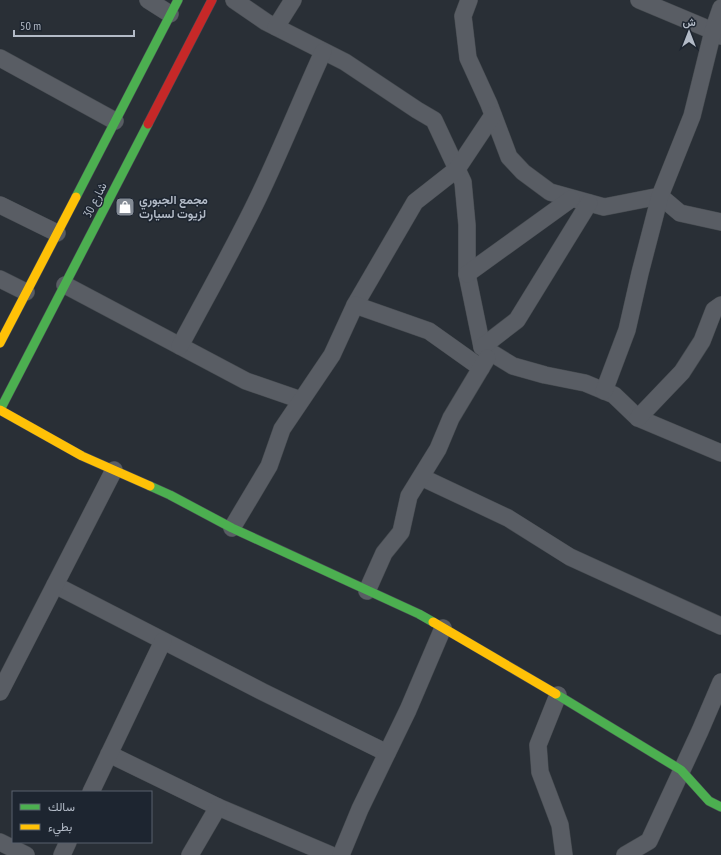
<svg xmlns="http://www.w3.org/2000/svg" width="721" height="855" font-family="'PT Sans Narrow',Vazirmatn,sans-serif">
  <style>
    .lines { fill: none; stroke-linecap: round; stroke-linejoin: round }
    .street-casing { stroke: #454a4f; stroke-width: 18 }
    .fast-casing { stroke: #474b53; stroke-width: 10 }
    .slow-casing { stroke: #474b53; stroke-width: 10 }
    .jam-casing { stroke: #474b53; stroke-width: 10 }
    .street { stroke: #595d64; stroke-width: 17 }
    .fast { stroke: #4caf50; stroke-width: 9 }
    .slow { stroke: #ffc107; stroke-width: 9 }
    .jam { stroke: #c62828; stroke-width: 9 }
    .labels { text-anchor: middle; stroke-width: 3; stroke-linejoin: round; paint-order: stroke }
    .street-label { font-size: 12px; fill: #b3bbc7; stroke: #1d2530 }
    .poi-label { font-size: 12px; font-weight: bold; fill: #b3bbc7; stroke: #1d2530; text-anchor: start }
  </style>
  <rect width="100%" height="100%" fill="#292f36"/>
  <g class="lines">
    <defs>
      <g id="street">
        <polyline points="148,0 170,14"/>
        <polyline points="234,0 266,22 345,62 417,110 434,120 463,182 467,225 467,274 482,347 513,366 545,375 585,383 614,395 638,418 721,453"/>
        <polyline points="469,0 463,16 468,58 489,104 509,157 523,172 550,192 604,207 660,196 680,213 721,222"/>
        <polyline points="639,0 713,31 721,36"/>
        <polyline points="276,27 293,0"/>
        <polyline points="0,58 115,121"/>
        <polyline points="0,205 57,233"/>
        <polyline points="467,274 571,199"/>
        <polyline points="0,279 26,292"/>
        <polyline points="65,285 246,381 301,400"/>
        <polyline points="355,305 415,202 457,169 493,115"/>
        <path d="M180,346C206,297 234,248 258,198C281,150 301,100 323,52"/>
        <polyline points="482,347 517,320 589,203"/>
        <polyline points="604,391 627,330 640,273 660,196 692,116 713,31 721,8"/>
        <polyline points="638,418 682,372 702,341 714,310 721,305"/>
        <polyline points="421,477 508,518 570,557 721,626"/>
        <polyline points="232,528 269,466 282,429 332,355 355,305 429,331 481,368"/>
        <polyline points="55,585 263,692 387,753"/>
        <polyline points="367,591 384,553 401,532 409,496 438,449 451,418 487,358"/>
        <polyline points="0,692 114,470"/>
        <polyline points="558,695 538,745 540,772 560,825 564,855"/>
        <polyline points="109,754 218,807 331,855"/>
        <polyline points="91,792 163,641"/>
        <polyline points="0,842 26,855"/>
        <polyline points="62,855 68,842"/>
        <polyline points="190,855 218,807"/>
        <polyline points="341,855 360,809 408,710 443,628"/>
        <polyline points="625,855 649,841 700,731 721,682"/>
      </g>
      <g id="fast">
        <polyline points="76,197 178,0"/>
        <polyline points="0,410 148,124"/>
        <polyline points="150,486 170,495 232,528 419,614 433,622"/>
        <polyline points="556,694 681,770 709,801 721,807"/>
      </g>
      <g id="slow">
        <polyline points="0,343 76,197"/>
        <polyline points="0,410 82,456 150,486"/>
        <polyline points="433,622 556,694"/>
      </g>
      <polyline id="jam" points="148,124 212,0"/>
    </defs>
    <use href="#street" class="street-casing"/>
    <use href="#fast" class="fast-casing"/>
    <use href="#slow" class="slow-casing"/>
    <use href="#jam" class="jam-casing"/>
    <use href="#street" class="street"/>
    <use href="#fast" class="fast"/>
    <use href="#slow" class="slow"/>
    <use href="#jam" class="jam"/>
  </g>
  <defs>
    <symbol id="shop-square" viewBox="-11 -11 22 22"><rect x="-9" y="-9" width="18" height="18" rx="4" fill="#838a94" stroke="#1d2530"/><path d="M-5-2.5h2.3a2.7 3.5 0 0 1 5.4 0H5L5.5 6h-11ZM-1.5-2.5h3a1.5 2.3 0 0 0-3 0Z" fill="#fff"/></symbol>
  </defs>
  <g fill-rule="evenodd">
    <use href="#shop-square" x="114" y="196" width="22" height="22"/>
  </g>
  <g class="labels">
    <g class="street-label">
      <text transform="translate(95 200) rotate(-63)" y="4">شارع 30</text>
    </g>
    <g class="poi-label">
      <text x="139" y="204">مجمع الجبوري<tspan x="139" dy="14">لزيوت لسيارت</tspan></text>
    </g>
  </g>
  <rect x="12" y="791" width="140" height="52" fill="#1d2530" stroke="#59616c"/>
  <rect x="20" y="804" width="20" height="6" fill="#4caf50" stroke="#59616c"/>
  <text x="48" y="811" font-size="12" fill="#b3bbc7">سالك</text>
  <rect x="20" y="824" width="20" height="6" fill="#ffc107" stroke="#59616c"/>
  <text x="48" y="831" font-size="12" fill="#b3bbc7">بطيء</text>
  <g transform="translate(689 32)" stroke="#1d2530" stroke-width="3" paint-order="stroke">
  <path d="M0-3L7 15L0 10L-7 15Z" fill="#b3bbc7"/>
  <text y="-6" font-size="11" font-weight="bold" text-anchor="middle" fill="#b3bbc7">ش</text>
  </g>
  <path d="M14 30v6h120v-6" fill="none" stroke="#b3bbc7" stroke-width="2"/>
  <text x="20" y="30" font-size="12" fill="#b3bbc7" stroke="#1d2530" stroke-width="3" paint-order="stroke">50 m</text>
</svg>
